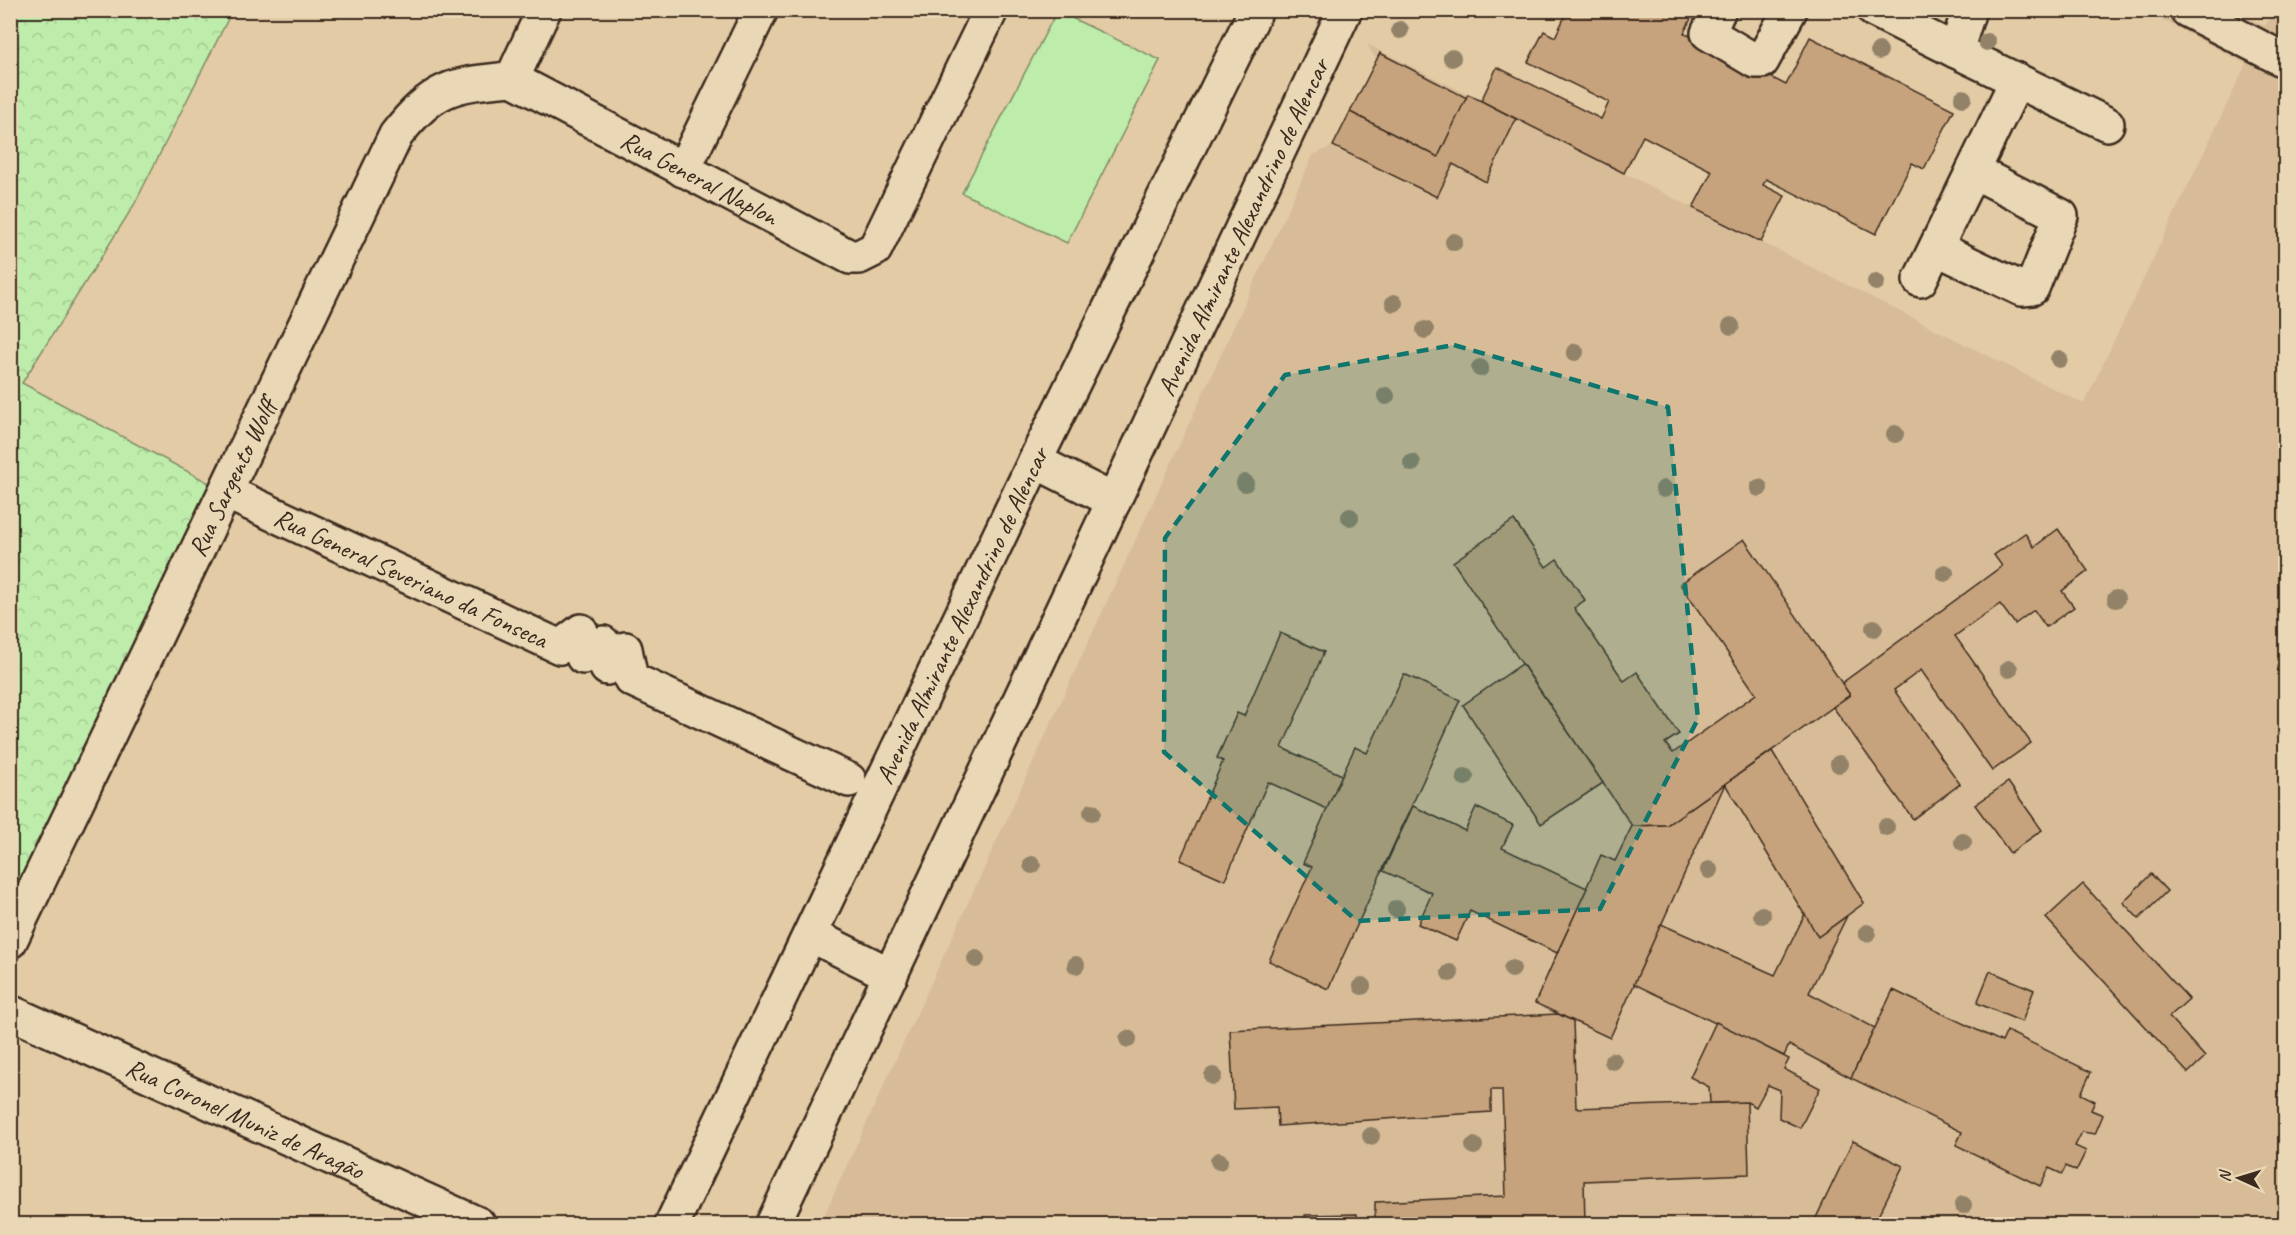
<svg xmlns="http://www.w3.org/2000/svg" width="2296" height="1235" font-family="Caveat,sans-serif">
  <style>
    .built { fill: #d7bc97 }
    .forest { fill: url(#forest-crowns); stroke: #7c8b64; stroke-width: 1.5 }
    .park { fill: #beecaa; stroke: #7c8b64; stroke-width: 1.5 }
    .building { fill: #c6a37c; stroke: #3b2a1e; stroke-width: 1.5 }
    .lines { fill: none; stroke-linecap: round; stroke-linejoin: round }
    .minor-casing { stroke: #3b2a1e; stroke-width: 38 }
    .minor { stroke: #ead7b5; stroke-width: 33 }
    .tree { fill: #928267 }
    .marked { fill: #0f766e; fill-opacity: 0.2; stroke: #0f766e; stroke-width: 4.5; stroke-dasharray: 12 8; stroke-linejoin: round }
    .labels { text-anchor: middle; stroke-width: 4.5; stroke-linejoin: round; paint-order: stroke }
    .street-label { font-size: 26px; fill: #3b2a1e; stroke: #ead7b5 }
  </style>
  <defs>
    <pattern id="forest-crowns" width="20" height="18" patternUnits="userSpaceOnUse" patternTransform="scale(1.5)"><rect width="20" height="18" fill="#beecaa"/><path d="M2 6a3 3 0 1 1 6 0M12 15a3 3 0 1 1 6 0" fill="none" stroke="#a4cb92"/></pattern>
  </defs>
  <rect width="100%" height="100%" fill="#e3cba6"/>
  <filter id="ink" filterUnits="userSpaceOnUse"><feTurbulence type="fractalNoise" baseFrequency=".0167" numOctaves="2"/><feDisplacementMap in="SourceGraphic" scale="12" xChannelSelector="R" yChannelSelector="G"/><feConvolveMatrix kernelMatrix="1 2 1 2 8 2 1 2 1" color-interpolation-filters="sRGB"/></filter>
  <g filter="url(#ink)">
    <polygon class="built" points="2146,11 2235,11 2265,26 2274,11 2285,11 2285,1224 820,1224 1313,155 1333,146 1376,60 1367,44 2084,404 2246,64"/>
    <polygon class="forest" points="11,11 232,11 134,205 22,383 226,492 11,941"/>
    <polygon class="park" points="1057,11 1160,60 1067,243 962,193"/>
    <g class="building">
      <polygon points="1568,10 1695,10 1684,33 1786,85 1810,37 1954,110 1924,169 1912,163 1876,234 1766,179 1763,185 1785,196 1761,242 1693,208 1712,171 1643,136 1624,173 1481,101 1497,67 1601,119 1609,102 1528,62 1544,31 1555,37"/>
      <polygon points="1380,53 1467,98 1438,157 1350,112"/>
      <polygon points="1468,94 1516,119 1486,182 1453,164 1437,197 1333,146 1350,112 1438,157"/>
      <polygon points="1514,520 1546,567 1557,559 1585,600 1574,608 1624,681 1637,672 1679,734 1665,743 1673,753 1756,694 1680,584 1744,539 1850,695 1667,825 1632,826 1453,562"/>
      <polygon points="2058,529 2088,571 2062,591 2074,607 2046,627 2034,610 2015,624 2000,604 1955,636 2031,743 1992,771 1921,670 1894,690 1960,784 1913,819 1833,707 1850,695 1842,683 2002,566 1994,555 2025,533 2034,547"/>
      <polygon points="1280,633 1324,652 1282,748 1342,775 1327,809 1268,782 1225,880 1180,860 1223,761 1217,758 1237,713 1244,716"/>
      <polygon points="1522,664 1603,783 1541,824 1463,705"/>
      <polygon points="1404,674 1460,700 1328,989 1269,961 1312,867 1303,863 1342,775 1355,747 1367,753"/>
      <polygon points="1772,751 1864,903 1818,937 1725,784"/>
      <polygon points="2008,782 2042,830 2010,853 1975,805"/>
      <polygon points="1725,784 1610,1038 1535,1003 1601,855 1615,861 1632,826 1667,825"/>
      <polygon points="1413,806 1465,831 1476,807 1513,825 1502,848 1587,888 1557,953 1470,911 1456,941 1418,924 1432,893 1383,871"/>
      <polygon points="2151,874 2167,891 2139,919 2123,902"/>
      <polygon points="2083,884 2189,999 2169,1017 2205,1057 2188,1073 2046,918"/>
      <polygon points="1805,914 1818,937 1847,916 1809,993 1875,1028 1851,1078 1789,1045 1784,1056 1634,984 1661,924 1775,975"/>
      <polygon points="1990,971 2034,990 2022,1022 1977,1003"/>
      <polygon points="1893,990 2002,1042 2007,1031 2091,1072 2081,1094 2095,1101 2091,1110 2103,1115 2095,1134 2082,1132 2075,1146 2086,1151 2076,1171 2066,1166 2062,1174 2049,1168 2040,1186 1956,1145 1962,1132 1851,1078"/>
      <polygon points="1558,1014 1573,1021 1576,1108 1747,1102 1749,1174 1584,1181 1585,1224 1375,1224 1375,1202 1506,1196 1502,1090 1491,1090 1491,1112 1278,1126 1277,1107 1234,1109 1230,1030"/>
      <polygon points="1716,1022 1789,1059 1784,1069 1820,1088 1800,1128 1779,1118 1780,1090 1768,1085 1756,1107 1747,1102 1710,1103 1709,1087 1690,1077"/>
      <polygon points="1853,1141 1903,1166 1874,1224 1813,1224"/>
      <polygon points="1357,1214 1357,1224 1305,1224 1305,1215"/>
    </g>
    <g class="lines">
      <defs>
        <g id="minor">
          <polyline points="1719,10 1708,33 1755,61 1762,61 1790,10"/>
          <polyline points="1874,10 1956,51 1969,10"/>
          <polyline points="2187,10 2286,61"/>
          <polyline points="1956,51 2107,124"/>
          <path id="s1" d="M512,79L850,257H859L875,249L991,10"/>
          <polyline points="512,79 544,10"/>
          <polyline points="683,170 761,10"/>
          <polyline points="1936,248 2022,289 2032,288 2061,216 1973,171"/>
          <polyline points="1920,280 2017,80"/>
          <polyline points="1035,461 1114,501"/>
          <path id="s2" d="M226,492L560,647L581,631L583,657L603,643L607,668L625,649L631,679L849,780"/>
          <polyline points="811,935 891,975"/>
          <path id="s3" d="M10,941L396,135C434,87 452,84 512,79"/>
          <path id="s4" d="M10,1012L478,1224"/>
          <path id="s5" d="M672,1224L1035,461L1256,10"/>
          <path id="s6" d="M773,1224L1345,10"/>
        </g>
      </defs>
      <use href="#minor" class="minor-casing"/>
      <use href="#minor" class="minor"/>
    </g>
    <g class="tree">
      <circle cx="1400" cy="30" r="9"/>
      <circle cx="1987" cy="42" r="9"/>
      <circle cx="1879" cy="51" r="9"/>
      <circle cx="1452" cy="58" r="9"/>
      <circle cx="1963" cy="98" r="9"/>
      <circle cx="1454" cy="242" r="9"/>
      <circle cx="1876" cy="282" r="9"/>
      <circle cx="1394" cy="303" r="9"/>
      <circle cx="1731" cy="326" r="9"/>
      <circle cx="1425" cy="330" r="9"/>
      <circle cx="1575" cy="352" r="9"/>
      <circle cx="2059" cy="359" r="9"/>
      <circle cx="1480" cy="368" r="9"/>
      <circle cx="1386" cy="396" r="9"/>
      <circle cx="1895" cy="434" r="9"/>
      <circle cx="1412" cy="463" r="9"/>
      <circle cx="1245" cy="483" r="9"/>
      <circle cx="1759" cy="488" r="9"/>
      <circle cx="1664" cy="489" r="9"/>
      <circle cx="1350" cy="517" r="9"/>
      <circle cx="1945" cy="573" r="9"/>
      <circle cx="2116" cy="599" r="9"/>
      <circle cx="1874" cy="628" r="9"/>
      <circle cx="2009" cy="669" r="9"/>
      <circle cx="1839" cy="764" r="9"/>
      <circle cx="1465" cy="777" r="9"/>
      <circle cx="1092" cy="812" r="9"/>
      <circle cx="1886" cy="827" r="9"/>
      <circle cx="1963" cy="842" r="9"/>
      <circle cx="1032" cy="865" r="9"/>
      <circle cx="1709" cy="870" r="9"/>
      <circle cx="1396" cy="909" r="9"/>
      <circle cx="1762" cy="915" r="9"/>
      <circle cx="1867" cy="933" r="9"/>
      <circle cx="976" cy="959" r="9"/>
      <circle cx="1076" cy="965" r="9"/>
      <circle cx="1512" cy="969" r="9"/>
      <circle cx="1450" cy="973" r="9"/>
      <circle cx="1362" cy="986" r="9"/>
      <circle cx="1128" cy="1039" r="9"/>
      <circle cx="1613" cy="1061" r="9"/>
      <circle cx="1213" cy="1076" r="9"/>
      <circle cx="1371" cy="1136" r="9"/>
      <circle cx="1474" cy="1146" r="9"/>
      <circle cx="1219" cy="1161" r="9"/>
      <circle cx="1963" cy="1205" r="9"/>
    </g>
  </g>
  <path class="marked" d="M1454,345L1668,407L1698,719L1600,909L1357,921L1164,752L1165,538L1285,375Z"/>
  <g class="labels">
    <g class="street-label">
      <text dy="9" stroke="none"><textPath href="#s1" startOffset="212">Rua General Naplon</textPath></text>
      <text dy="9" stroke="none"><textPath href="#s6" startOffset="1102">Avenida Almirante Alexandrino de Alencar</textPath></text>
      <text dy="9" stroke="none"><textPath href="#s3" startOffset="514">Rua Sargento Wolff</textPath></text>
      <text dy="9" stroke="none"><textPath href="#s2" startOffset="204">Rua General Severiano da Fonseca</textPath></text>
      <text dy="9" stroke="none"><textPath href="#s5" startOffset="674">Avenida Almirante Alexandrino de Alencar</textPath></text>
      <text dy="9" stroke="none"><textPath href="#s4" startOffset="258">Rua Coronel Muniz de Aragão</textPath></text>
    </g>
  </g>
  <rect width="2296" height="1235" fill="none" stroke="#ead7b5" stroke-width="36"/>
  <rect x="18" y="18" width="2260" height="1199" fill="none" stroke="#3b2a1e" stroke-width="2" filter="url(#ink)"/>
  <g transform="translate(2239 1178) rotate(274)" stroke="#ead7b5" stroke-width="4.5" paint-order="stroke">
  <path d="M0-4.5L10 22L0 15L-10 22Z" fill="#3b2a1e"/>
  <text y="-9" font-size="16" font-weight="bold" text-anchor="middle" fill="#3b2a1e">N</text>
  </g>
</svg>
